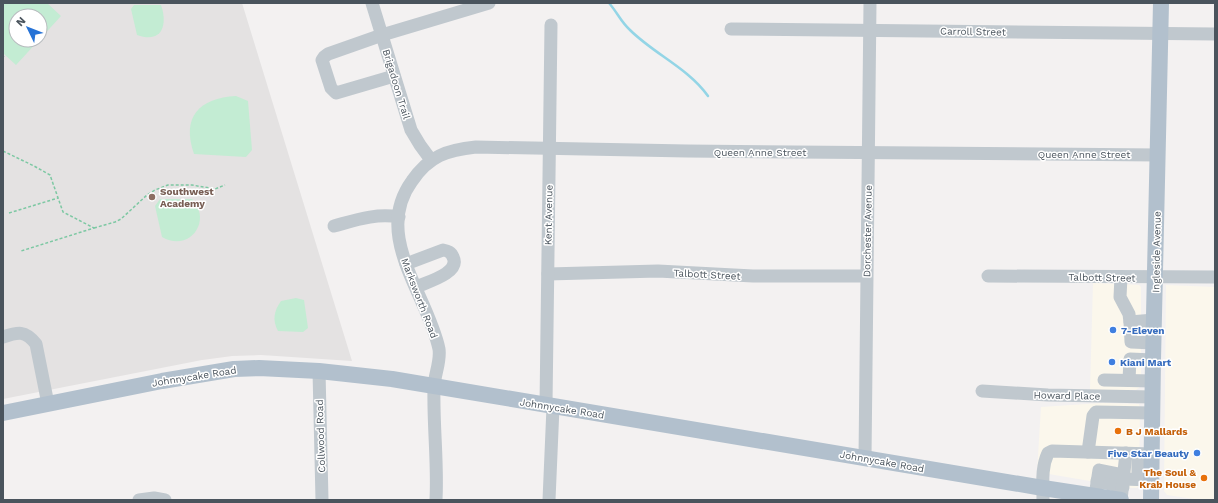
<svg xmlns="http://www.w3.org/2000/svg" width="1218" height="503" font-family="'Work Sans',sans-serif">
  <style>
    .commercial { fill: #fbf7ec }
    .education { fill: #e4e2e2; fill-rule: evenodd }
    .green { fill: #c3ecd3 }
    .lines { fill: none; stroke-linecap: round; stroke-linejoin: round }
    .stream { stroke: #93d5e6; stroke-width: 2.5 }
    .path { stroke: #7dc8a3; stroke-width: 1.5; stroke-dasharray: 3 2; stroke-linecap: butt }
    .minor { stroke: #c0c8ce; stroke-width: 13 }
    .major { stroke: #b2c0cd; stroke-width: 16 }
    .education-dot { fill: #8d6e63; stroke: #fff; stroke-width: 1.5 }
    .shop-dot { fill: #3f7fe0; stroke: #fff; stroke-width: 1.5 }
    .food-dot { fill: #e8710a; stroke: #fff; stroke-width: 1.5 }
    .labels { text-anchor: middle; stroke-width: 3; stroke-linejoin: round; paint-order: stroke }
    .street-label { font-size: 10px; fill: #4a545d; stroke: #fff }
    .education-label { font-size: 10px; font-weight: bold; fill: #785e54; stroke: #fff; text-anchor: start }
    .shop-label { font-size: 10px; font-weight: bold; fill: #366cbe; stroke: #fff; text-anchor: start }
    .food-label { font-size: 10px; font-weight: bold; fill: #c56008; stroke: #fff; text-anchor: start }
  </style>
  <rect width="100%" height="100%" fill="#f3f1f1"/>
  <g class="commercial">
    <polygon points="1093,283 1139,285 1141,287 1141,384 1140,387 1136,390 1090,390"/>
    <polygon points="1166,285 1215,287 1215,500 1201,500 1167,495 1164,491"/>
    <polygon points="1102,403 1139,404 1140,408 1139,485 1137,488 1131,488 1037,472 1041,407"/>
  </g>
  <path class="education" d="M3,3H242L352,361L261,355L232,356L202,360L3,399ZM16,16H40V40H16Z"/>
  <g class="green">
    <polygon points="4,3 47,3 61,16 40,39 40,16 16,16 16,40 39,40 16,65 4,54 3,54"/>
    <path d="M134,5H161C168,25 162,44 137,35L131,9Z"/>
    <path d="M236,96L248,101L252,150L246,157L194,154C181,117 199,98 236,96Z"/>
    <path d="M160,199H192C213,221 189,253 162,237L155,206Z"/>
    <path d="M296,298L304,300L308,328L303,332L278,331C272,320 274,311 281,301Z"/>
  </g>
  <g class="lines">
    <path class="stream" d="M609,3C617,12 621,22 630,30C654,54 688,68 708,96"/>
    <g class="path">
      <polyline points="3,57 4,56"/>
      <polyline points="3,151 34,166 50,175 63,212 94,228 21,251"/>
      <polyline points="9,213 58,198"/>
      <polyline points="94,228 115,222 121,219 147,195 155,190 168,185 192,185 215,189 225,185"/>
    </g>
    <g class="minor">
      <polyline points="372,3 411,130 420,145 431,160"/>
      <polyline points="731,29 1215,34"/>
      <polyline points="394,76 336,93 331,88 322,60 324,57 328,54 382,35 489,3"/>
      <path d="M334,226C356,220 376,213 399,217"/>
      <path d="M406,264L443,250C448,251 451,252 453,257C461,273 427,282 416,287"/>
      <polyline points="548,274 658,271 753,276 866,276"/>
      <polyline points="988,276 1215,277"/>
      <polyline points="1121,277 1120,297 1129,314 1130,322"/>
      <path d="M3,337C18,332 25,330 36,344L48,404"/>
      <polyline points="1154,343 1131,342 1130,322 1154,320"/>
      <polyline points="319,371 322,500"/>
      <polyline points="1104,380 1153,381"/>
      <polyline points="1129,380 1130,359 1153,360"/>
      <polyline points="982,391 1048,395 1153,397"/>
      <polyline points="546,405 551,25"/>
      <polyline points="1088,452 1093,416 1096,412 1152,413"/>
      <polyline points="865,458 870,3"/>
      <polyline points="1123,479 1151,480"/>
      <polyline points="1138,479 1138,454"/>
      <polyline points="1097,481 1123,487"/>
      <polyline points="1095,496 1099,470 1124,475"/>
      <polyline points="139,500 154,498 165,500"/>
      <path d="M436,500C438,463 433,425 434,388C434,375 441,362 439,349C428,295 372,236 412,181C429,156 447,150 476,147L687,151L1158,155"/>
      <polyline points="549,500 553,407"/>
      <path d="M1043,500C1043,484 1041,468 1048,453L1052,451L1152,454"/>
      <polyline points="1121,500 1126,453"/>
    </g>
    <g class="major">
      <polyline points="3,413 162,381 234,369 259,368 319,371 392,379 1043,488 1121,500"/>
      <polyline points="1151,500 1153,360 1161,3"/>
    </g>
  </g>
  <circle class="education-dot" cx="152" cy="197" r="4"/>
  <g class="shop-dot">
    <circle cx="1113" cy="330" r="4"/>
    <circle cx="1112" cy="362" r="4"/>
    <circle cx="1197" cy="453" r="4"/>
  </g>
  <g class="food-dot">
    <circle cx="1118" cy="431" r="4"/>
    <circle cx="1204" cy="478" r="4"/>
  </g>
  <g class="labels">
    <g class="street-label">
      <text transform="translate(973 31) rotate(1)" y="4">Carroll Street</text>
      <text transform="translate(397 84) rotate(73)" y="4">Brigadoon Trail</text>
      <text x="760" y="156">Queen Anne Street</text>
      <text x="1084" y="158">Queen Anne Street</text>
      <text transform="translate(548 215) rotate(-89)" y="4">Kent Avenue</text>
      <text transform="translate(867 231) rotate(-89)" y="4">Dorchester Avenue</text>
      <text transform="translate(1156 252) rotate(-89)" y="4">Ingleside Avenue</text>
      <text transform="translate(707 274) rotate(3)" y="4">Talbott Street</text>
      <text transform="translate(1102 277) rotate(1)" y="4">Talbott Street</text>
      <text transform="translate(420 298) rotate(69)" y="4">Marksworth Road</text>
      <text transform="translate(194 376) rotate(-9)" y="4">Johnnycake Road</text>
      <text transform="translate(1067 395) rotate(1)" y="4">Howard Place</text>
      <text transform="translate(562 408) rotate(9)" y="4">Johnnycake Road</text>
      <text transform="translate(320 436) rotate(-92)" y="4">Collwood Road</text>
      <text transform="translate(882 461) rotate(10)" y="4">Johnnycake Road</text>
    </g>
    <g class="education-label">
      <text x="160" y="195">Southwest<tspan x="160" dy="12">Academy</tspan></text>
    </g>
    <g class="shop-label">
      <text x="1121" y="334">7-Eleven</text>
      <text x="1120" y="366">Kiani Mart</text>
      <text x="1189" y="457" text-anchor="end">Five Star Beauty</text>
    </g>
    <g class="food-label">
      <text x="1126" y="435">B J Mallards</text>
      <text x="1196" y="476" text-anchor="end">The Soul &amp;<tspan x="1196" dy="12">Krab House</tspan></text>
    </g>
  </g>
  <rect width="1218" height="503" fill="none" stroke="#4a545d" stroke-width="8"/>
  <g transform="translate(28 28) rotate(313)"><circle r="19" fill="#ffffff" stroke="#b7bbbe"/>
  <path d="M0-3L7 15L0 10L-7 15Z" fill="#2773d6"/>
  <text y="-6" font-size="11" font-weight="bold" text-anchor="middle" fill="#4a545d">N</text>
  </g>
</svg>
